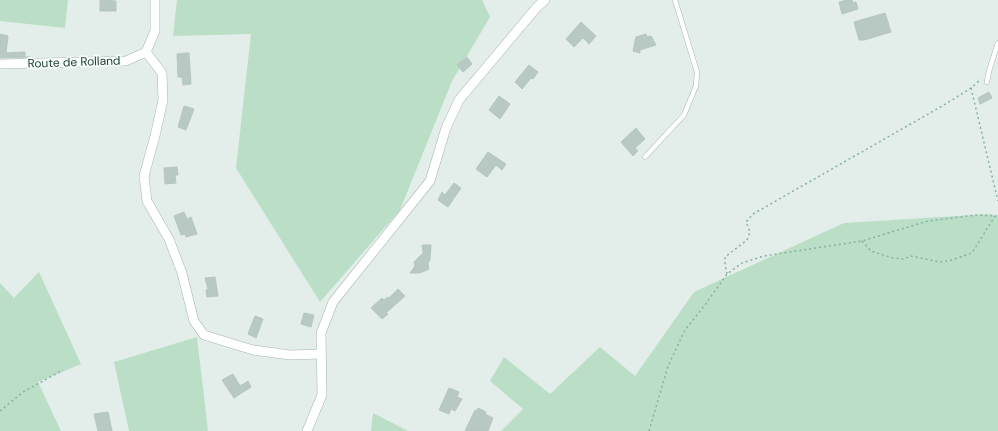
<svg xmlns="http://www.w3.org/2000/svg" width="998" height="431" font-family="'DM Sans',sans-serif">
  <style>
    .green { fill: #bbdfc6 }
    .building { fill: #b8c8c2; stroke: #b5c7c0 }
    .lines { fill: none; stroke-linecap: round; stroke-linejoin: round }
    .service-casing { stroke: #a5b6b0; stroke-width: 5.5 }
    .minor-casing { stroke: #a5b6b0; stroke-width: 10 }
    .path { stroke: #82b2a5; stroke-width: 1.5; stroke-dasharray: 2 3; stroke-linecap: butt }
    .service { stroke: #fff; stroke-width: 4.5 }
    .minor { stroke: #fff; stroke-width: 9 }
    .labels { text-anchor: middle; stroke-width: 4; stroke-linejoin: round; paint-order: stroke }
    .street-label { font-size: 12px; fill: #224038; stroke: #f4faf7 }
  </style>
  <rect width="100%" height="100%" fill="#e3ede9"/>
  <g class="green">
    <polygon points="0,0 68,0 65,28 0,21"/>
    <polygon points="177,0 482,0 490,17 452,81 400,210 320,302 236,168 251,34 173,36"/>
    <polygon points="990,214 998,217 998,431 501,431 523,409 490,381 504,357 550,394 600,347 635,376 694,292 844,223"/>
    <polygon points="39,272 81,364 38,382 61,431 0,431 0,283 14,298"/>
    <polygon points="197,337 208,431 129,431 114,362"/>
    <polygon points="373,413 408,431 371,431"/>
  </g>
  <g class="building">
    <polygon points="100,0 116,1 116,11 100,11"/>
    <polygon points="847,0 852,0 853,3 856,2 858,9 842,14 839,2"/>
    <polygon points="885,13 891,32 864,40 859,40 854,22"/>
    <polygon points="581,22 596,36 589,44 583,38 574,47 566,39"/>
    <polygon points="0,34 8,36 6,53 25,52 25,57 30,57 0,58"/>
    <polygon points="646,34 647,37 651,36 656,45 640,50 640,53 633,51 636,37"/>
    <polygon points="186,53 189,53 191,84 183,85 182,77 178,77 177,54"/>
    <polygon points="467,57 472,64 463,72 457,65"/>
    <polygon points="529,65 538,72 533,79 531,78 522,89 515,82"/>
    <polygon points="989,92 992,98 980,104 978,98"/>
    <polygon points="499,96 510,104 500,119 489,110"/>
    <polygon points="184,106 194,109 186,130 178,127"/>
    <polygon points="636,128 645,139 635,148 638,151 633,156 621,142"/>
    <polygon points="488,152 506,164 502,170 496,165 487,177 476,169"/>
    <polygon points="177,167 178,175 175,175 176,183 165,184 164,168"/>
    <polygon points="454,183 461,188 448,207 438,200 442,192 445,195"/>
    <polygon points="184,212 187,219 191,217 197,234 186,237 185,234 181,235 174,216"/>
    <polygon points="422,245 431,245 430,260 428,263 429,269 420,273 410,273 415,266 414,262 423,253"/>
    <polygon points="215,277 218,296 207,297 206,290 208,289 205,278"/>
    <polygon points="398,289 405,296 386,313 388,314 382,319 371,308 382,298 384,300 388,297 389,298"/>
    <polygon points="304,313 314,315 311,327 301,324"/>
    <polygon points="255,316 263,319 256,338 248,334"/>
    <polygon points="233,374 240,386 248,381 251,387 234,398 222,380"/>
    <polygon points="449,388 459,392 457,397 462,399 455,411 451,409 449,414 439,410"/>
    <polygon points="478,408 486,412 485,414 493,418 488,431 465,431 475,410 477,411"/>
    <polygon points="108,412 112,431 98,431 94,414"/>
  </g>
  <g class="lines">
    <defs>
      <g id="service">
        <polyline points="987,82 989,71 998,43"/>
        <polyline points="645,157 684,115 696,86 697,72 675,0"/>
      </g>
      <g id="minor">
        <polyline points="146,52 162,73 163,100 155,136 144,176 147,201 169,239 182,273 194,321 204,335 253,350 290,355 321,354"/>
        <polyline points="146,52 155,31 155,0"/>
        <polyline points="0,64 126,61 146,52"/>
        <polyline points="307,431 322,395 321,333 333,302 430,181 446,128 459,100 537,7 545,0"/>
      </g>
    </defs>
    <use href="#service" class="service-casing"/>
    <use href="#minor" class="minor-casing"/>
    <g class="path">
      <polyline points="971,88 998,201"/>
      <polyline points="862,241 871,251 893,258 903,259 911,256 940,262 952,260 972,253 995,216"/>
      <polyline points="727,274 725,265 725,257 747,240 750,232 746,222 753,214 944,105 971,88 981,79"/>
      <polyline points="0,411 23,392 63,370"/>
      <polyline points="649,431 668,366 685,330 705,305 727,274 742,263 764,256 862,241 928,221 976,215 998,216"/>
    </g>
    <use href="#service" class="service"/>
    <use href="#minor" class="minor"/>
  </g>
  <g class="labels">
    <g class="street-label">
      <text transform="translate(74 62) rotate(-2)" y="4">Route de Rolland</text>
    </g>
  </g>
</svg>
